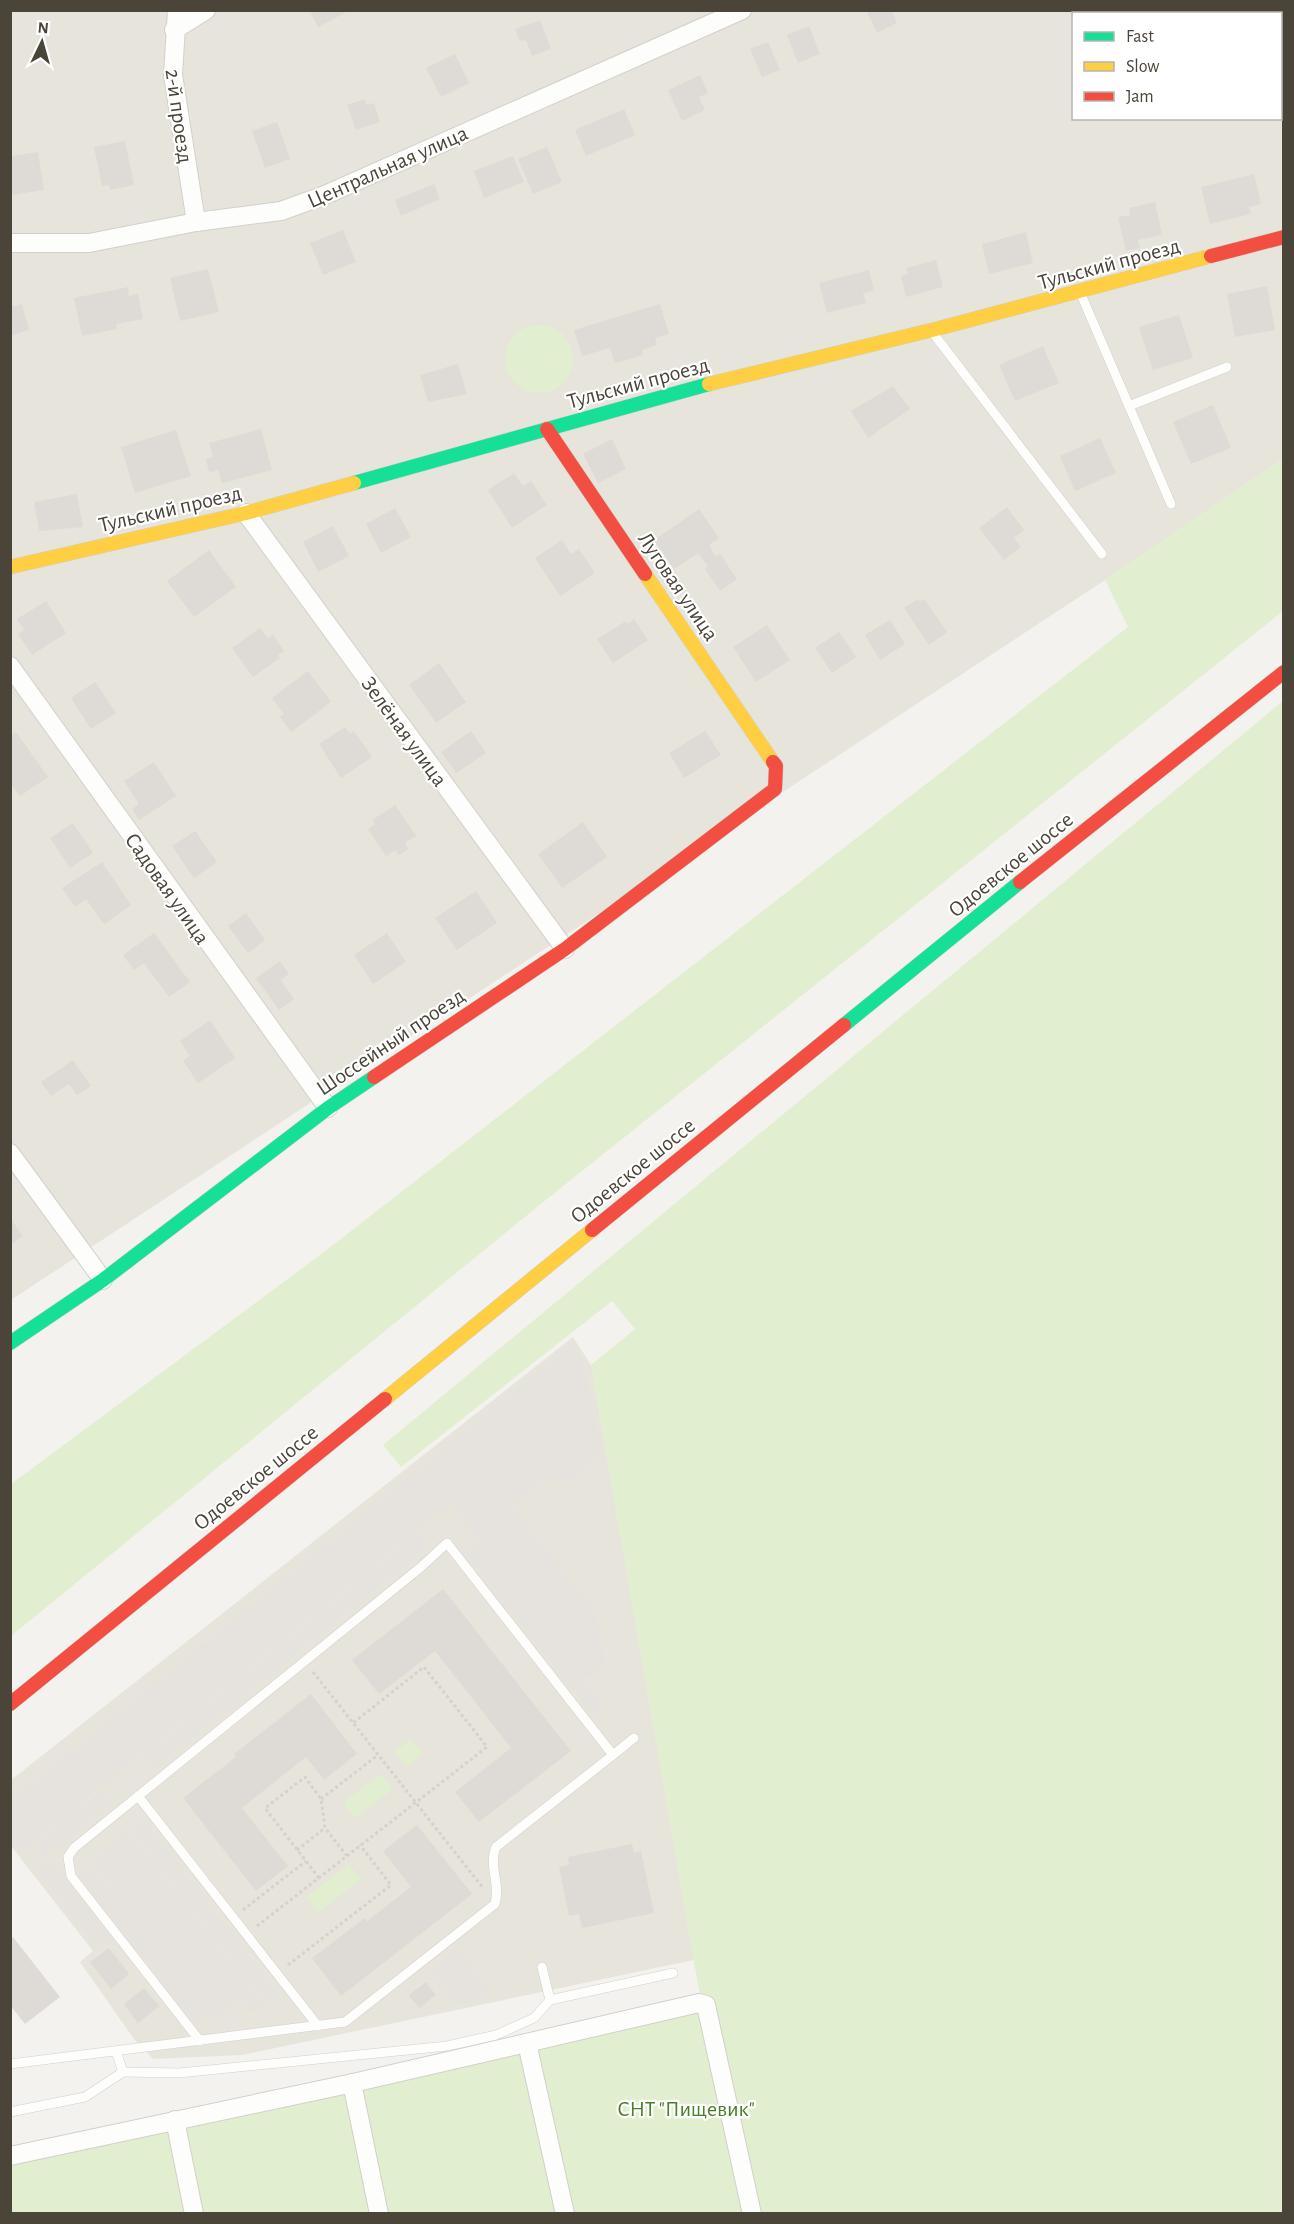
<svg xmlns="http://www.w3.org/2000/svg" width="1294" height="2224" font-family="'Alegreya Sans',sans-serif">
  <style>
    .residential { fill: #e7e4dc; fill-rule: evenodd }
    .green { fill: #e1eecf }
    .parking { fill: #e6e3df }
    .building { fill: #dedbd6 }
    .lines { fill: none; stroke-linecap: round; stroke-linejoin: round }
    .lane-casing { stroke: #d2d0cb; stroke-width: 10 }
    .street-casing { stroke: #d2d0cb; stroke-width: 20 }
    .fast-casing { stroke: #d3cfc5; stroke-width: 15 }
    .slow-casing { stroke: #d3cfc5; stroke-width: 15 }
    .jam-casing { stroke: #d3cfc5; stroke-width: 15 }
    .path { stroke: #d3d2cc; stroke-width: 3; stroke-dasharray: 3 3; stroke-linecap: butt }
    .lane { stroke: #fdfdfc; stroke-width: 9 }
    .street { stroke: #fdfdfc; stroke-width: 18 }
    .fast { stroke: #16e098; stroke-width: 14 }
    .slow { stroke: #ffcf43; stroke-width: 14 }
    .jam { stroke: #f24e42; stroke-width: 14 }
    .labels { text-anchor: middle; stroke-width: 4.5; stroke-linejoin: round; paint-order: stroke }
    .street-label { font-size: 22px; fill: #4b4439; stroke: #fff }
    .park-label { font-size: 22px; fill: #4a7f2a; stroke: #fff }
  </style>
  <rect width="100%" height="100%" fill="#f4f2ee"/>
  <g class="residential">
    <path d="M11,11H1283V459L1105,580L11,1300ZM1074,14H1280V118H1074Z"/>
    <polygon points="573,1337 591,1365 694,1960 242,2055 153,2059 134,2039 80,1962 93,1951 11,1846 11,1780"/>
  </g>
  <g class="green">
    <polygon points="1110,11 1242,10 1243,11 1242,14 1110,14"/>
    <circle cx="539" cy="359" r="34"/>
    <polygon points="1283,459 1283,611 542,1203 11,1636 11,1484 324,1252 1128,627 1105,580"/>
    <polygon points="1283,701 1283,2213 11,2213 10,2151 700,1996 591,1365 635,1329 612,1301 401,1467 383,1445"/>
    <polygon points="411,1739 423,1754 406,1767 394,1752"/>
    <polygon points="381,1774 393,1789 355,1818 343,1802"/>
    <polygon points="349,1864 361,1879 318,1913 306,1897"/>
  </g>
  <g class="parking">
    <polygon points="572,1345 583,1360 602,1454 560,1487 550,1475 511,1505 596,1614 606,1663 587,1678 451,1503 20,1852 11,1841 11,1801"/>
    <polygon points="419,1534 429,1546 153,1769 144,1757"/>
    <polygon points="478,1543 606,1707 594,1716 466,1553"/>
    <polygon points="102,1791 111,1803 45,1857 35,1845"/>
    <polygon points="143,1820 278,1993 266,2002 131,1829"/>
    <polygon points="128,1832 263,2004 251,2013 240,1998 214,2018 91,1860"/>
    <polygon points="49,1861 110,1938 98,1948 37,1870"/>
    <polygon points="93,1869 207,2014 195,2023 81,1878"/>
    <polygon points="457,1950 489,1991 475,2002 459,2005 431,1970"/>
  </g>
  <g class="building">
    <polygon points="309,10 350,10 318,27"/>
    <polygon points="866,10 891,10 897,23 877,33"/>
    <polygon points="540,20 551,49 532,56 526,40 520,41 515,29"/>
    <polygon points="809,26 820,54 798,63 787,35"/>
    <polygon points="768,42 780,70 762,77 750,49"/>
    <polygon points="455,54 469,83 441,97 426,68"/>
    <polygon points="700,75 708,93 699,97 705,110 682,121 668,90"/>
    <polygon points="365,99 367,105 374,103 380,122 356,130 347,105"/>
    <polygon points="624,109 635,135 586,156 575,130"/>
    <polygon points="277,122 290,159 265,168 252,131"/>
    <polygon points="125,141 134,185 110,190 109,185 102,186 94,147"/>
    <polygon points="547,147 562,182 533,194 518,159"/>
    <polygon points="38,152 44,190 11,195 10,156"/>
    <polygon points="513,156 524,182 484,198 474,171"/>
    <polygon points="1254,174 1261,204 1249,207 1251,214 1210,224 1201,187"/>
    <polygon points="434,184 440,199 401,216 395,200"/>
    <polygon points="1155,202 1162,235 1138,240 1140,248 1126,251 1118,217 1130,215 1129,208"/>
    <polygon points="343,230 356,262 323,275 310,243"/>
    <polygon points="1026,232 1033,263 989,274 982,244"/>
    <polygon points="936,260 943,287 906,297 901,276 908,274 906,268"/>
    <polygon points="208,269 219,312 180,321 170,278"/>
    <polygon points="869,270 874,291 863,293 866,303 827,313 819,283"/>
    <polygon points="1267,286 1275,330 1235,337 1227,294"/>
    <polygon points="128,287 129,296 138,294 143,319 116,324 117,329 82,336 74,298"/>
    <polygon points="22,304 29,330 10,336 10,307"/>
    <polygon points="660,304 669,334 655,338 657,345 642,350 643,355 615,363 610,348 582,356 574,330"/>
    <polygon points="1179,315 1193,358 1153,370 1139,327"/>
    <polygon points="1043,346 1059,383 1015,401 999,365"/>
    <polygon points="458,364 467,394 428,402 420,375"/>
    <polygon points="893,386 910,409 868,438 851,411"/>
    <polygon points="1213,405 1231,448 1191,464 1173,422"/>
    <polygon points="261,429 272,470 222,483 218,470 209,473 206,459 213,457 209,443"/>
    <polygon points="176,430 191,476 135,493 121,447"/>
    <polygon points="1100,438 1116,473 1075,491 1060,456"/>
    <polygon points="612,439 626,469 598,483 583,454"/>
    <polygon points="514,473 523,486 531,481 547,505 512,528 488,490"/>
    <polygon points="77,494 83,527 39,531 34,502"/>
    <polygon points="1007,507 1024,530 1014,538 1021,547 1004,560 979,528"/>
    <polygon points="395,508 411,537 381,553 366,524"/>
    <polygon points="699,509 719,538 709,545 716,557 720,554 737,579 720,591 705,569 708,566 698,553 674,569 654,540"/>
    <polygon points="333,526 349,556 318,572 303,542"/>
    <polygon points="562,540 571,554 579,549 595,573 560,596 535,558"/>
    <polygon points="209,550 236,587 194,617 167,581"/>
    <polygon points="918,599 920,602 924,599 947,632 929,645 904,608"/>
    <polygon points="46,601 66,633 32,655 18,634 24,630 17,619"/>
    <polygon points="634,619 648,640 613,663 597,639 626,621 627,624"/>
    <polygon points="890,620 905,644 880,660 865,635"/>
    <polygon points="767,625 790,660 756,682 733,647"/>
    <polygon points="260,628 268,638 273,635 284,651 278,655 280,658 253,677 232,648"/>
    <polygon points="839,632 856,657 832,673 815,648"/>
    <polygon points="439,663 466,702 436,723 409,685"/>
    <polygon points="308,671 331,702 291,732 280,717 284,714 272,698"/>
    <polygon points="95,682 116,713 91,729 71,698"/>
    <polygon points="345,727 350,734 354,731 372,757 341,778 319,744"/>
    <polygon points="471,731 486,753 456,773 441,752"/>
    <polygon points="705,731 721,755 684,778 669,753"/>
    <polygon points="16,732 48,777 20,796 10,783 10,735"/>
    <polygon points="154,762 176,796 139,820 132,809 139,804 124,781"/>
    <polygon points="395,805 416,836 405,843 408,849 399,855 395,850 386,856 368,829 375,824 372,820"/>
    <polygon points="583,822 607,857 562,888 538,854"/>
    <polygon points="73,823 93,853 70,868 50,838"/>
    <polygon points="195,831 217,862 194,878 172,846"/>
    <polygon points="102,862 131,905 104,924 86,899 75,907 62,888"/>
    <polygon points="476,891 497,923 457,950 435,918"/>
    <polygon points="246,913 265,940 248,953 228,926"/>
    <polygon points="154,933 190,982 169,997 144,963 134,970 123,955"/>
    <polygon points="387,933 406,962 373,984 354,955"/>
    <polygon points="280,961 289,974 281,980 294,999 279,1010 256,978"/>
    <polygon points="210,1020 235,1058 198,1083 183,1061 190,1056 180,1041"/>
    <polygon points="73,1060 91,1086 77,1095 69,1084 51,1096 41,1082"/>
    <polygon points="10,1218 23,1236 10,1245"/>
    <polygon points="443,1589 571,1751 479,1822 455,1792 511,1748 472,1698 435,1651 379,1694 352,1660"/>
    <polygon points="311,1694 357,1754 324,1780 306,1757 242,1808 288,1866 256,1891 183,1798 236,1757 234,1754"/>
    <polygon points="417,1825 472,1894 341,1996 312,1958 365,1918 367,1921 411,1887 383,1851"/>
    <polygon points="632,1844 634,1853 641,1851 654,1913 582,1928 579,1914 569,1916 559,1867 569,1865 568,1857"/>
    <polygon points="13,1937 60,1997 25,2024 10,2005 10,1939"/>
    <polygon points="109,1948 129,1974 111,1989 90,1962"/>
    <polygon points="426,1982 436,1995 419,2008 409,1995"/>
    <polygon points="144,1988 159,2006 138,2023 124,2004"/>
  </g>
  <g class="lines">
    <defs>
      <g id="lane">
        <polyline points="1080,292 1171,504"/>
        <polyline points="933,333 1102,554"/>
        <polyline points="1129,406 1227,367"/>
        <polyline points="613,1755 634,1738"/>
        <polyline points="138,1796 318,2026"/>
        <polyline points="542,1967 550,2000"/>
        <polyline points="116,2051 123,2072 179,2073 447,2046 496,2035 534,2018 550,2000 673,1973"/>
        <path d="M10,2064L345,2022L495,1904C501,1885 488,1866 496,1847L613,1755L447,1543L421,1567L74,1848L68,1857L71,1876L200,2041"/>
        <polyline points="10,2112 85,2097 123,2072"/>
      </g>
      <g id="street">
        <polyline points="177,10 173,75 196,222"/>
        <polyline points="174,30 206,10"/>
        <polyline points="10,243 89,243 196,222 281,211 325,195 742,10"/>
        <polyline points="246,513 565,949"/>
        <polyline points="10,666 328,1108"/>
        <polyline points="10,1153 103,1280"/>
        <polyline points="527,2043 565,2214"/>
        <polyline points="352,2083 379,2214"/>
        <polyline points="175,2120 194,2214"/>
        <polyline points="10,2156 353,2083 699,2003 706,2005 752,2214"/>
      </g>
      <g id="fast">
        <polyline points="354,483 709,384"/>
        <polyline points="844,1025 1020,882"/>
        <polyline points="10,1343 103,1280 328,1108 374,1077"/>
      </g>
      <g id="slow">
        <polyline points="709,384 936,329 1211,256"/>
        <polyline points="10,567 246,513 354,483"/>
        <polyline points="645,574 773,762"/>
        <polyline points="385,1399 592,1230"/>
      </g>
      <g id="jam">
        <polyline points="1211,256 1284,237"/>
        <polyline points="547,429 645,574"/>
        <polyline points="1020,882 1284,672"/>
        <polyline points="374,1077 565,949 775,789 776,766 773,762"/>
        <polyline points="592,1230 844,1025"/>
        <polyline points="10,1704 385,1399"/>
      </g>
    </defs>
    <use href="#lane" class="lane-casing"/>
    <use href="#street" class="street-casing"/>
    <use href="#fast" class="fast-casing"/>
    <use href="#slow" class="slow-casing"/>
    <use href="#jam" class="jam-casing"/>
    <g class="path">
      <polyline points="313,1672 483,1888"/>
      <polyline points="321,1799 378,1755"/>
      <polyline points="297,1850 325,1828"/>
      <polyline points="319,1878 265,1808 305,1777 321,1799 325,1828 347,1856"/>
      <polyline points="243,1910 306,1861"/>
      <polyline points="257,1926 487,1747 424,1667 353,1723"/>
      <polyline points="288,1965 391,1885 360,1845"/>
    </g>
    <use href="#lane" class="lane"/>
    <use href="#street" class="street"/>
    <use href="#fast" class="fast"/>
    <use href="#slow" class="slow"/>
    <use href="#jam" class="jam"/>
  </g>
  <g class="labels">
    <g class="street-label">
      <text transform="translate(180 116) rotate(82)" y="8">2-й проезд</text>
      <text transform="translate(387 166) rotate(-24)" y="8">Центральная улица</text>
      <text transform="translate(1109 263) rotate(-15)" y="8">Тульский проезд</text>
      <text transform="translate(638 382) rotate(-15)" y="8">Тульский проезд</text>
      <text transform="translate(170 508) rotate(-13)" y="8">Тульский проезд</text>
      <text transform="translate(679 586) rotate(56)" y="8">Луговая улица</text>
      <text transform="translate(405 731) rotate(54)" y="8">Зелёная улица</text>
      <text transform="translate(1010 864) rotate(-39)" y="8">Одоевское шоссе</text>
      <text transform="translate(168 888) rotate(55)" y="8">Садовая улица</text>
      <text transform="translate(390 1041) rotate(-34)" y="8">Шоссейный проезд</text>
      <text transform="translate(632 1170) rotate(-39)" y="8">Одоевское шоссе</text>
      <text transform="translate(255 1477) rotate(-39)" y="8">Одоевское шоссе</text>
    </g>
    <g class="park-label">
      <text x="686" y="2116">СНТ "Пищевик"</text>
    </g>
  </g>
  <rect width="1294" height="2224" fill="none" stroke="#4b4439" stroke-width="24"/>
  <rect x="1072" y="12" width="210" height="108" fill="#ffffff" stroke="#b7b4b0" stroke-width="1.5"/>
  <rect x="1084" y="32" width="30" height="9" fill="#16e098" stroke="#b7b4b0" stroke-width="1.5"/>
  <text x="1126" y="42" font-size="18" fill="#4b4439">Fast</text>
  <rect x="1084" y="62" width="30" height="9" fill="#ffcf43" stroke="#b7b4b0" stroke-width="1.5"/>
  <text x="1126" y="72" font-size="18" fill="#4b4439">Slow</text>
  <rect x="1084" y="92" width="30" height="9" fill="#f24e42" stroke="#b7b4b0" stroke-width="1.5"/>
  <text x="1126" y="102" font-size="18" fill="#4b4439">Jam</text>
  <g transform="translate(42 42) rotate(5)" stroke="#ffffff" stroke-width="4.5" paint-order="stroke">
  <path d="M0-4.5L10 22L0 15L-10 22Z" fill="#4b4439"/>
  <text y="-9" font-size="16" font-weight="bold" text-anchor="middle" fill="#4b4439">N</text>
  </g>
</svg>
